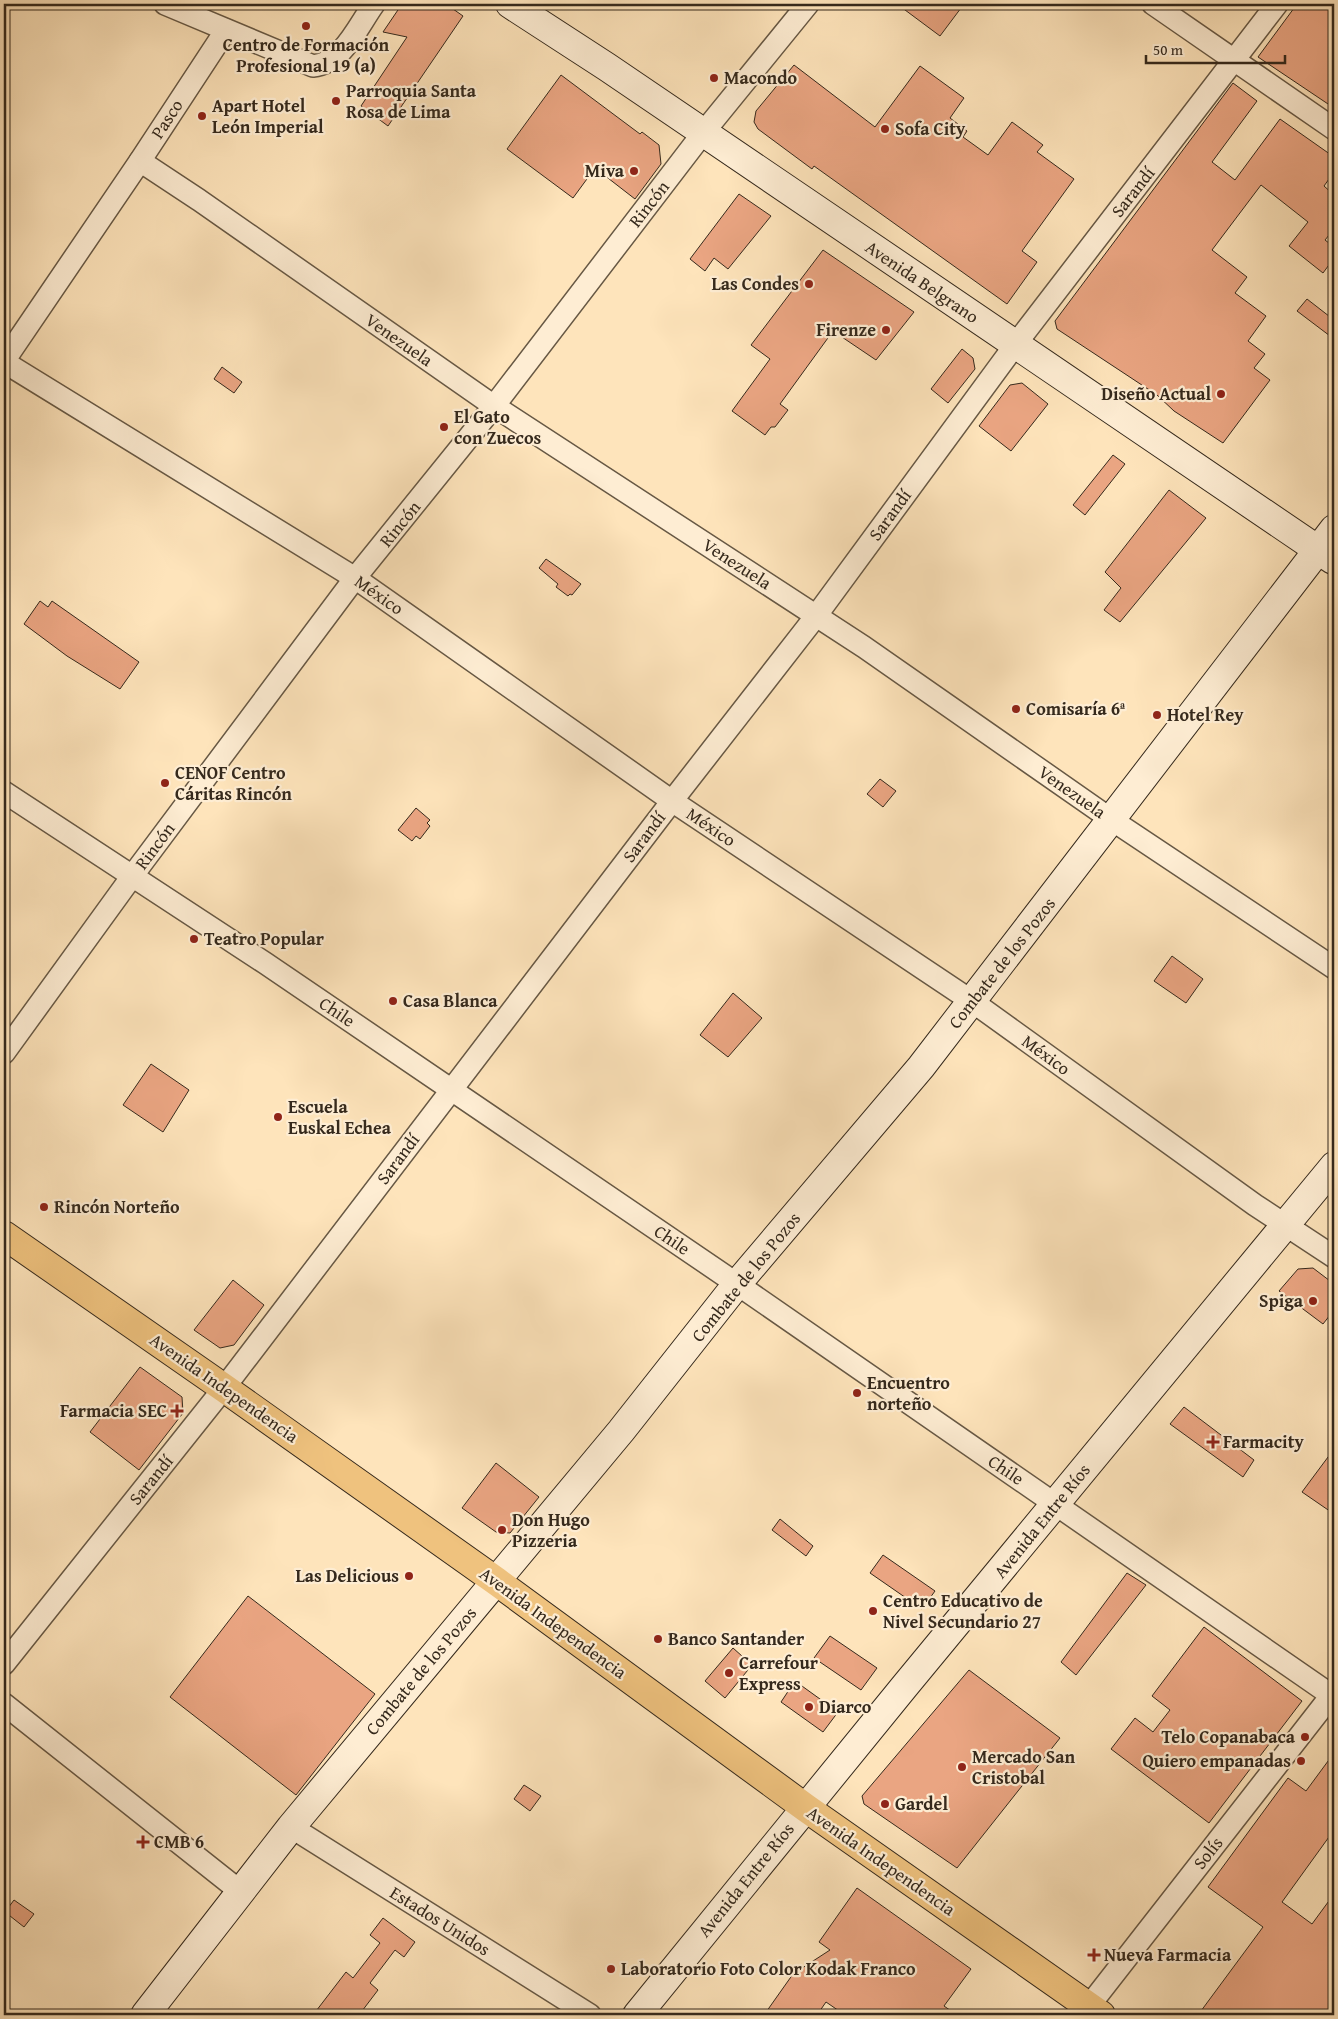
<svg xmlns="http://www.w3.org/2000/svg" width="1338" height="2019" font-family="'Gentium Book Plus',serif">
  <style>
    .building { fill: #eaa582; stroke: #35291c }
    .lines { fill: none; stroke-linecap: round; stroke-linejoin: round }
    .street-casing { stroke: #675844; stroke-width: 24 }
    .secondary-casing { stroke: #35291c; stroke-width: 30 }
    .primary-casing { stroke: #35291c; stroke-width: 30 }
    .street { stroke: #feedd3; stroke-width: 21 }
    .secondary { stroke: #feedd3; stroke-width: 28 }
    .primary { stroke: #efc27e; stroke-width: 28 }
    .poi-dot { fill: #8f2418; stroke: #feedd3; stroke-width: 2 }
    .labels { text-anchor: middle; stroke-width: 4.5; stroke-linejoin: round; paint-order: stroke }
    .poi-label { font-size: 18px; font-weight: bold; fill: #35291c; stroke: #feedd3; text-anchor: start }
    .street-label { font-size: 18px; fill: #35291c; stroke: #feedd3 }
  </style>
  <rect width="100%" height="100%" fill="#fee4bb"/>
  <filter id="stains"><feTurbulence type="fractalNoise" baseFrequency=".004" numOctaves="4"/><feColorMatrix values="0 0 0 0 .2 0 0 0 0 .09 0 0 0 0 .02 0 0 0 .5 -.17"/></filter>
  <radialGradient id="worn" r=".72"><stop offset=".6" stop-color="#630" stop-opacity="0"/><stop offset="1" stop-color="#630" stop-opacity=".3"/></radialGradient>
  <g class="building">
    <polygon points="402,4 446,4 463,16 388,126 361,106 407,37 383,32"/>
    <polygon points="897,4 964,4 940,36"/>
    <polygon points="1297,4 1334,4 1334,108 1258,57"/>
    <polygon points="794,65 875,127 920,66 964,98 950,118 967,131 963,137 988,155 1012,122 1043,145 1037,152 1074,179 1022,251 1037,262 1007,304 814,166 812,169 758,129 754,122 756,111"/>
    <polygon points="561,75 640,134 642,132 659,145 661,164 635,199 595,168 573,198 507,149"/>
    <polygon points="1233,83 1257,101 1212,162 1235,180 1280,119 1334,157 1334,172 1324,186 1334,195 1334,229 1325,240 1334,247 1334,258 1323,273 1289,246 1308,222 1261,185 1212,250 1247,277 1235,293 1266,316 1248,341 1265,354 1254,368 1270,380 1223,443 1174,411 1157,395 1057,329 1055,321"/>
    <polygon points="739,194 771,216 728,269 714,258 705,271 690,259"/>
    <polygon points="823,250 914,312 876,360 833,331 780,404 788,410 775,427 771,427 765,435 732,411 770,359 751,345"/>
    <polygon points="1307,299 1334,320 1334,339 1297,311"/>
    <polygon points="962,349 973,358 975,369 948,403 931,389"/>
    <polygon points="222,367 242,382 234,393 214,379"/>
    <polygon points="1022,383 1048,404 1011,451 979,426 1010,385"/>
    <polygon points="1113,455 1125,464 1085,515 1073,505"/>
    <polygon points="1169,490 1206,518 1120,622 1104,610 1121,588 1105,572"/>
    <polygon points="546,559 581,584 572,595 570,594 568,596 556,587 558,584 539,568"/>
    <polygon points="40,601 48,607 52,601 139,662 120,689 67,656 24,624"/>
    <polygon points="880,779 896,791 883,807 867,794"/>
    <polygon points="416,808 430,820 427,823 430,826 420,839 416,836 412,841 398,830"/>
    <polygon points="1172,956 1203,979 1186,1003 1154,981"/>
    <polygon points="733,993 762,1018 728,1057 700,1035"/>
    <polygon points="151,1064 189,1090 163,1132 123,1105"/>
    <polygon points="1313,1268 1334,1284 1334,1310 1323,1324 1279,1291 1298,1269"/>
    <polygon points="233,1280 264,1305 234,1345 220,1348 194,1330"/>
    <polygon points="140,1367 182,1397 183,1413 139,1470 90,1432"/>
    <polygon points="1184,1407 1254,1460 1243,1477 1170,1424"/>
    <polygon points="1334,1449 1334,1514 1302,1492"/>
    <polygon points="496,1463 539,1497 510,1533 496,1532 462,1508"/>
    <polygon points="780,1519 813,1546 806,1556 772,1530"/>
    <polygon points="883,1555 935,1591 922,1609 870,1573"/>
    <polygon points="1127,1573 1146,1585 1076,1675 1061,1662"/>
    <polygon points="248,1596 375,1694 296,1795 170,1697"/>
    <polygon points="1204,1627 1302,1701 1209,1823 1111,1749 1135,1718 1153,1732 1170,1710 1152,1696"/>
    <polygon points="830,1636 877,1668 861,1690 814,1658"/>
    <polygon points="733,1648 752,1665 725,1698 705,1681"/>
    <polygon points="969,1670 1060,1738 957,1868 864,1804 862,1796"/>
    <polygon points="795,1681 838,1712 823,1732 781,1702"/>
    <polygon points="1334,1753 1334,1830 1282,1902 1312,1924 1334,1894 1334,2015 1198,2015 1263,1927 1208,1887 1288,1778 1306,1791"/>
    <polygon points="524,1785 541,1796 530,1811 514,1799"/>
    <polygon points="857,1888 971,1969 944,2006 957,2015 845,2015 826,2002 817,2015 764,2015 793,1974 830,1950 819,1942"/>
    <polygon points="14,1900 34,1914 24,1927 5,1912"/>
    <polygon points="383,1918 415,1942 404,1957 395,1950 370,1983 378,1990 359,2015 313,2015 346,1972 353,1978 380,1943 370,1935"/>
  </g>
  <g class="lines">
    <defs>
      <g id="street">
        <path d="M165,4L313,66C343,63 358,26 374,4"/>
        <polyline points="1153,4 1334,129"/>
        <polyline points="140,161 199,200 494,406 864,647 1112,820 1334,968"/>
        <polyline points="4,361 140,161 226,30"/>
        <polyline points="4,362 355,578 672,801 973,1002 1255,1205 1334,1257"/>
        <polyline points="4,792 265,963 737,1284 1334,1697"/>
        <polyline points="4,1053 133,875 355,578 494,406 703,133 808,4"/>
        <polyline points="4,1664 224,1388 672,801 816,616 1015,345 1277,4"/>
        <polyline points="4,1704 241,1892"/>
        <polyline points="291,1827 590,2015"/>
        <polyline points="1082,2015 1334,1692"/>
      </g>
      <g id="secondary">
        <polyline points="510,4 607,67 1333,560"/>
        <polyline points="145,2015 291,1827 621,1431 737,1284 921,1067 1334,529"/>
        <polyline points="637,2015 904,1687 1334,1166"/>
      </g>
      <polyline id="primary" points="4,1235 224,1388 496,1581 806,1808 1101,2015"/>
    </defs>
    <use href="#street" class="street-casing"/>
    <use href="#secondary" class="secondary-casing"/>
    <use href="#primary" class="primary-casing"/>
    <use href="#street" class="street"/>
    <use href="#secondary" class="secondary"/>
    <use href="#primary" class="primary"/>
  </g>
  <g class="poi-dot">
    <circle cx="306" cy="26" r="5"/>
    <circle cx="714" cy="78" r="5"/>
    <circle cx="336" cy="101" r="5"/>
    <circle cx="202" cy="116" r="5"/>
    <circle cx="885" cy="129" r="5"/>
    <circle cx="634" cy="171" r="5"/>
    <circle cx="809" cy="284" r="5"/>
    <circle cx="886" cy="330" r="5"/>
    <circle cx="1221" cy="394" r="5"/>
    <circle cx="444" cy="427" r="5"/>
    <circle cx="1016" cy="709" r="5"/>
    <circle cx="1157" cy="715" r="5"/>
    <circle cx="165" cy="783" r="5"/>
    <circle cx="194" cy="939" r="5"/>
    <circle cx="393" cy="1001" r="5"/>
    <circle cx="278" cy="1117" r="5"/>
    <circle cx="44" cy="1207" r="5"/>
    <circle cx="1313" cy="1301" r="5"/>
    <circle cx="857" cy="1393" r="5"/>
    <path d="M174.5 1403.5h5v5h5v5h-5v5h-5v-5h-5v-5h5z"/>
    <path d="M1210.5 1434.5h5v5h5v5h-5v5h-5v-5h-5v-5h5z"/>
    <circle cx="502" cy="1530" r="5"/>
    <circle cx="409" cy="1576" r="5"/>
    <circle cx="873" cy="1611" r="5"/>
    <circle cx="658" cy="1639" r="5"/>
    <circle cx="729" cy="1673" r="5"/>
    <circle cx="809" cy="1707" r="5"/>
    <circle cx="1305" cy="1737" r="5"/>
    <circle cx="1301" cy="1761" r="5"/>
    <circle cx="962" cy="1767" r="5"/>
    <circle cx="885" cy="1804" r="5"/>
    <path d="M140.5 1834.5h5v5h5v5h-5v5h-5v-5h-5v-5h5z"/>
    <path d="M1091.5 1947.5h5v5h5v5h-5v5h-5v-5h-5v-5h5z"/>
    <circle cx="611" cy="1969" r="5"/>
  </g>
  <g class="labels">
    <g class="poi-label">
      <text x="306" y="51" text-anchor="middle">Centro de Formación<tspan x="306" dy="21">Profesional 19 (a)</tspan></text>
      <text x="724" y="84">Macondo</text>
      <text x="346" y="97">Parroquia Santa<tspan x="346" dy="21">Rosa de Lima</tspan></text>
      <text x="212" y="112">Apart Hotel<tspan x="212" dy="21">León Imperial</tspan></text>
      <text x="895" y="135">Sofa City</text>
      <text x="624" y="177" text-anchor="end">Miva</text>
      <text x="799" y="290" text-anchor="end">Las Condes</text>
      <text x="876" y="336" text-anchor="end">Firenze</text>
      <text x="1211" y="400" text-anchor="end">Diseño Actual</text>
      <text x="454" y="423">El Gato<tspan x="454" dy="21">con Zuecos</tspan></text>
      <text x="1026" y="715">Comisaría 6ª</text>
      <text x="1167" y="721">Hotel Rey</text>
      <text x="175" y="779">CENOF Centro<tspan x="175" dy="21">Cáritas Rincón</tspan></text>
      <text x="204" y="945">Teatro Popular</text>
      <text x="403" y="1007">Casa Blanca</text>
      <text x="288" y="1113">Escuela<tspan x="288" dy="21">Euskal Echea</tspan></text>
      <text x="54" y="1213">Rincón Norteño</text>
      <text x="1303" y="1307" text-anchor="end">Spiga</text>
      <text x="867" y="1389">Encuentro<tspan x="867" dy="21">norteño</tspan></text>
      <text x="167" y="1417" text-anchor="end">Farmacia SEC</text>
      <text x="1223" y="1448">Farmacity</text>
      <text x="512" y="1526">Don Hugo<tspan x="512" dy="21">Pizzeria</tspan></text>
      <text x="399" y="1582" text-anchor="end">Las Delicious</text>
      <text x="883" y="1607">Centro Educativo de<tspan x="883" dy="21">Nivel Secundario 27</tspan></text>
      <text x="668" y="1645">Banco Santander</text>
      <text x="739" y="1669">Carrefour<tspan x="739" dy="21">Express</tspan></text>
      <text x="819" y="1713">Diarco</text>
      <text x="1295" y="1743" text-anchor="end">Telo Copanabaca</text>
      <text x="972" y="1763">Mercado San<tspan x="972" dy="21">Cristobal</tspan></text>
      <text x="1291" y="1767" text-anchor="end">Quiero empanadas</text>
      <text x="895" y="1810">Gardel</text>
      <text x="154" y="1848">CMB 6</text>
      <text x="1104" y="1961">Nueva Farmacia</text>
      <text x="621" y="1975">Laboratorio Foto Color Kodak Franco</text>
    </g>
    <g class="street-label">
      <text transform="translate(167 119) rotate(-57)" y="6">Pasco</text>
      <text transform="translate(1133 192) rotate(-52)" y="6">Sarandí</text>
      <text transform="translate(649 204) rotate(-52)" y="6">Rincón</text>
      <text transform="translate(922 282) rotate(34)" y="6">Avenida Belgrano</text>
      <text transform="translate(399 340) rotate(35)" y="6">Venezuela</text>
      <text transform="translate(890 515) rotate(-54)" y="6">Sarandí</text>
      <text transform="translate(400 524) rotate(-51)" y="6">Rincón</text>
      <text transform="translate(737 564) rotate(33)" y="6">Venezuela</text>
      <text transform="translate(379 595) rotate(35)" y="6">México</text>
      <text transform="translate(1072 792) rotate(35)" y="6">Venezuela</text>
      <text transform="translate(711 827) rotate(34)" y="6">México</text>
      <text transform="translate(644 837) rotate(-53)" y="6">Sarandí</text>
      <text transform="translate(155 846) rotate(-53)" y="6">Rincón</text>
      <text transform="translate(1002 963) rotate(-52)" y="6">Combate de los Pozos</text>
      <text transform="translate(337 1012) rotate(34)" y="6">Chile</text>
      <text transform="translate(1046 1055) rotate(36)" y="6">México</text>
      <text transform="translate(398 1159) rotate(-53)" y="6">Sarandí</text>
      <text transform="translate(672 1240) rotate(34)" y="6">Chile</text>
      <text transform="translate(746 1277) rotate(-51)" y="6">Combate de los Pozos</text>
      <text transform="translate(224 1388) rotate(35)" y="6">Avenida Independencia</text>
      <text transform="translate(1006 1470) rotate(34)" y="6">Chile</text>
      <text transform="translate(151 1480) rotate(-51)" y="6">Sarandí</text>
      <text transform="translate(1042 1521) rotate(-51)" y="6">Avenida Entre Ríos</text>
      <text transform="translate(553 1623) rotate(36)" y="6">Avenida Independencia</text>
      <text transform="translate(421 1671) rotate(-50)" y="6">Combate de los Pozos</text>
      <text transform="translate(1208 1853) rotate(-52)" y="6">Solís</text>
      <text transform="translate(881 1861) rotate(35)" y="6">Avenida Independencia</text>
      <text transform="translate(746 1880) rotate(-51)" y="6">Avenida Entre Ríos</text>
      <text transform="translate(440 1921) rotate(32)" y="6">Estados Unidos</text>
    </g>
  </g>
  <rect width="1338" height="2019" fill="none" stroke="#fee4bb" stroke-width="20"/>
  <rect x="5" y="5" width="1328" height="2009" fill="none" stroke="#35291c" stroke-width="2.5"/>
  <rect x="10" y="10" width="1318" height="1999" fill="none" stroke="#35291c"/>
  <path d="M1146 55v8h139v-8" fill="none" stroke="#35291c" stroke-width="2.5"/>
  <text x="1153" y="55" font-size="15" fill="#35291c" stroke="#feedd3" stroke-width="4" paint-order="stroke">50 m</text>
  <rect width="100%" height="100%" filter="url(#stains)"/>
  <rect width="100%" height="100%" fill="url(#worn)"/>
</svg>
